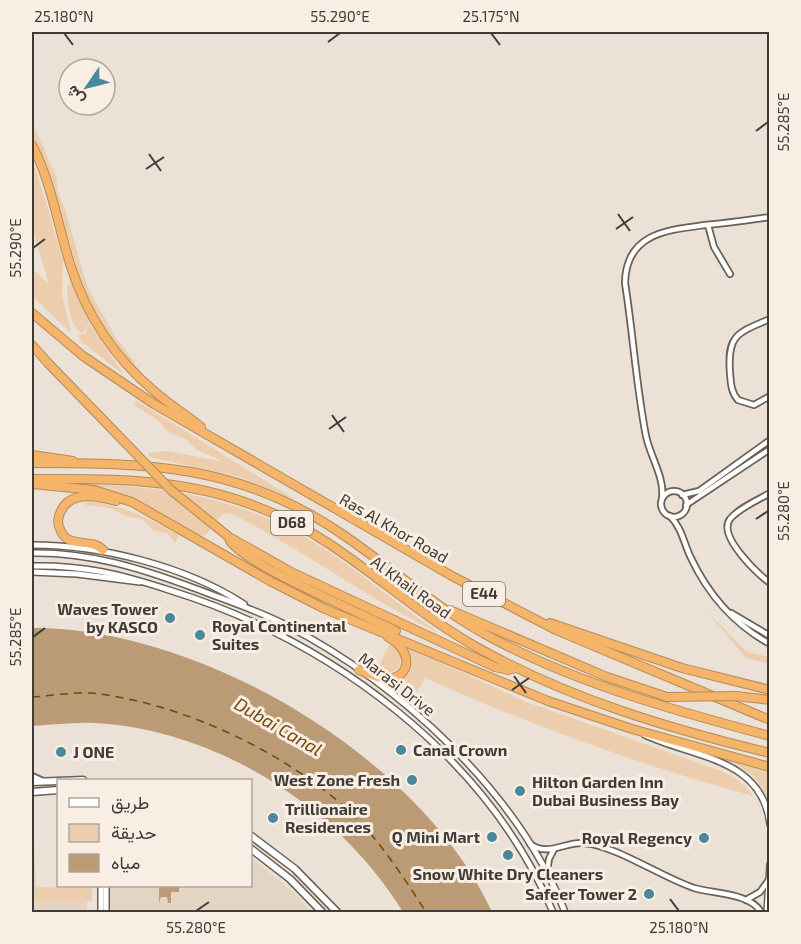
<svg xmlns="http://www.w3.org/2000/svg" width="801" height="944" font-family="'Exo 2',Vazirmatn,sans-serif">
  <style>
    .built { fill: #e4d4c3 }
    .green { fill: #ecceae }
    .water { fill: #bb9a76 }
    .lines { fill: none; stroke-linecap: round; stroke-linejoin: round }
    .ferry { stroke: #734705; stroke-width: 1.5; stroke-dasharray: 8 6; stroke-linecap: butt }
    .minor-casing { stroke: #696056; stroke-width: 8 }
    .tertiary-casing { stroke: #696056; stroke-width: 8 }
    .secondary-casing { stroke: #696056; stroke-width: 9 }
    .motorway-casing { stroke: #b58a58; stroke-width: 10 }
    .minor { stroke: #fff; stroke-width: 4.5 }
    .tertiary { stroke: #fff; stroke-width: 5 }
    .secondary { stroke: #fff; stroke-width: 6 }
    .motorway { stroke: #f4b46a; stroke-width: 8 }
    .motorway-bridge-casing { stroke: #b58a58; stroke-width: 10; stroke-linecap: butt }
    .motorway-bridge { stroke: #f4b46a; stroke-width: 8 }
    .ticks { fill: none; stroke: #403b37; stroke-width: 2 }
    .poi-dot { fill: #48899c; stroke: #f9eee3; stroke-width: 2 }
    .labels { text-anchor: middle; stroke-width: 6; stroke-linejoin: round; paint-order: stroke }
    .shield { fill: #f9eee3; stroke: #78716b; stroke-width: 1.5 }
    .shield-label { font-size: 15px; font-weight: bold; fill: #403b37 }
    .street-label { font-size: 16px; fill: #403b37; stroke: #f9eee3 }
    .poi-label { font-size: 16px; font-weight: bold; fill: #403b37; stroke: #f9eee3; text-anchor: end }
    .water-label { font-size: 18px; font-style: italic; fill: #734705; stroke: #f9eee3 }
    .neatline { fill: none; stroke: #403b37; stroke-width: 2 }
    .ticks-label { font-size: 15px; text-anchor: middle; fill: #403b37 }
  </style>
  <rect width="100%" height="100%" fill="#ebe1d6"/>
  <g class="built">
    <polygon points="251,857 292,891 311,912 110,912 110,886 250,886"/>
    <polygon points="87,901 87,912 32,912 32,902"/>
  </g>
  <g class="green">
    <polygon points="32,122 56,176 58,193 65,209 87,286 116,338 135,362 134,368 105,329 83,288 48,175 32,137"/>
    <polygon points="32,157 63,259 62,294 71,333 32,296 32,268 49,285 32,227"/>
    <path d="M68,272L90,325L124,375L81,341L78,335L85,334L88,325L82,333C69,327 67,299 67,286L70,284Z"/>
    <polygon points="137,401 296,500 240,477 149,457 149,453 168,451 224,462 197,450 186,439 170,433 155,418 134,405"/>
    <path d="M75,484C167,485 250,499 328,551C366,577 401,607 439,633C366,598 302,549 230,513L221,515L207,534L200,536L135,499Z"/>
    <path d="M85,502C121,503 149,519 179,535L175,543L167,533L154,531L142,519L125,516L111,508L85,505Z"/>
    <polygon points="707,612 747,652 769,657 769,664 743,657 743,654"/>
    <polygon points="391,641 402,655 399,667 388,675 375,674"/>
    <path d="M402,644L524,701L721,771C734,777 745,783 753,796C640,765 532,726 425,678L410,704L381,682L403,675Z"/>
    <polygon points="732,762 769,772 769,801 755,777"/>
    <polygon points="32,843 34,843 36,887 92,888 92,901 32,902"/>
  </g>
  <g class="water">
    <path d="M32,628C200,627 421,757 492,912H403C339,808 219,730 95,723C74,722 52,725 32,726Z"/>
    <polygon points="152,886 179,886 179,892 171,892 171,903 168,903 167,897 161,897 159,903 159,887"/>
  </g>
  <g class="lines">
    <path class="ferry" d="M32,697C50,696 72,692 91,693C179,702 284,751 349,811C379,839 404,878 426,912"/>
    <defs>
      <g id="minor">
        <polyline points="708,225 714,247 730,274"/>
        <path d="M770,319C737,333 727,335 730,373C731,384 731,392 738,400L754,405L770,396"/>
        <circle cx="674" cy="504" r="13"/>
        <path d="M770,493C758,500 739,508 730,519C717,536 758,574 770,583"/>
        <polyline points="682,495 699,491 770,440"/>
        <path d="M662,498C665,478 650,456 646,436C636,385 633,333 625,283C626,233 667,230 705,225C727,223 748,220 770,217"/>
        <polyline points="686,505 770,449"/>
        <path d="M670,516C682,528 684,544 691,558C708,594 735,625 770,644"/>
        <polyline points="731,613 770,636"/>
        <polyline points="32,776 43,781"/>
        <path d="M530,844C548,857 564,842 583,843C615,845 661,877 694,888C714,894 750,893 761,912"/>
        <polyline points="547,871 549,859 554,849"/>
        <polyline points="746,900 760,892 768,881"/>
      </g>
      <g id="tertiary">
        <path d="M32,545C101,545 185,566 244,604"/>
        <path d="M32,553C89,552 140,568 194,588C225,600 257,610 286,625C400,684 518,792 565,912"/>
        <path d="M32,566C84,565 120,574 169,590C330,640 486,754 553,912"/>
        <polyline points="32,572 77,574 140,582"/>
        <path d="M645,735C695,758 762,758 770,824"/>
        <polyline points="101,886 101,912"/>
        <polyline points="106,886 106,912"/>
        <polyline points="767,912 770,865"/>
      </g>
      <g id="secondary">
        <polyline points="32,782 83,780"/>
        <polyline points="32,792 58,790"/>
        <polyline points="250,835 295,869 337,912"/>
        <polyline points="250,848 290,879 322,912"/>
      </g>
      <g id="motorway">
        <path d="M32,145C52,183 58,227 71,267C87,316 115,358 154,391C169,404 186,415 201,427"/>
        <polyline points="32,313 83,356 154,404 452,576 556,630 770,720"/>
        <polyline points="32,345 48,363"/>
        <polyline points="32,455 73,461"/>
        <path d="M32,463C148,463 238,464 339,532C391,567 437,609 492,638C578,684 676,711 770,736"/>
        <path d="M32,479C145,478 233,480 331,545C382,579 427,620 480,649C570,699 670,729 770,753"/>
        <polyline points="32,484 94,490 132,502 270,581 325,609 548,701 632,729 770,767"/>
        <polyline points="229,537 293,573 495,667 508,670 516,668"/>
        <path d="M230,541C249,567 362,613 396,631"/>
        <path d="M103,550C92,537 67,550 60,529C57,523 58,516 61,511C71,490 98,496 116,501"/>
        <polyline points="450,610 607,677 667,697"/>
        <polyline points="550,623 682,668 770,690"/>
        <path d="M359,670L385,680C415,676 411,649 388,637"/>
      </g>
    </defs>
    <use href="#minor" class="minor-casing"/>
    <use href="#tertiary" class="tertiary-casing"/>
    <use href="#secondary" class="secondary-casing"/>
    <use href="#motorway" class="motorway-casing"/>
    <use href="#minor" class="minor"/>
    <use href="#tertiary" class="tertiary"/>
    <use href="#secondary" class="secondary"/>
    <use href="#motorway" class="motorway"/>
    <defs>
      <g id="motorway-bridge">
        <polyline points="48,363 172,491 229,537"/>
        <polyline points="667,697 736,696 770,700"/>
      </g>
    </defs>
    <use href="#motorway-bridge" class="motorway-bridge-casing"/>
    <use href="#motorway-bridge" class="motorway-bridge"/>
  </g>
  <path class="ticks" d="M64,33L73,45M491,33L500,45M328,42L340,33M756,131L768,122M149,154L161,171M146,169L164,157M618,214L630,231M616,229L633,217M33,248L45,239M332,415L344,432M329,429L346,417M756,519L768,511M33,637L45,628M514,676L526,693M512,690L529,678M670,899L679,911M196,911L209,902"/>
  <g class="poi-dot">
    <circle cx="170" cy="618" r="6"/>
    <circle cx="200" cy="635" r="6"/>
    <circle cx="401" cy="750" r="6"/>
    <circle cx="61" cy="752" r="6"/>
    <circle cx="412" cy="780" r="6"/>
    <circle cx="520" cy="791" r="6"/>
    <circle cx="273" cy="818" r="6"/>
    <circle cx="492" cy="837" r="6"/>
    <circle cx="704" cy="838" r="6"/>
    <circle cx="508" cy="855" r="6"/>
    <circle cx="649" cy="894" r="6"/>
  </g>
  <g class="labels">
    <g class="shield">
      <rect x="271" y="511" width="42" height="24" rx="4.5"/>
      <rect x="463" y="582" width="42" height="24" rx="4.5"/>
    </g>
    <g class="shield-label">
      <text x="292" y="528">D68</text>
      <text x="484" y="599">E44</text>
    </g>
    <g class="street-label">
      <text transform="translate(394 528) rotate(30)" y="6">Ras Al Khor Road</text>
      <text transform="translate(411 587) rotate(36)" y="6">Al Khail Road</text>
      <text transform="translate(397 684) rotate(38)" y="6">Marasi Drive</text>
    </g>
    <g class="poi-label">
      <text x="158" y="615">Waves Tower<tspan x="158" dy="18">by KASCO</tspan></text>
      <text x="212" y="632" text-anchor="start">Royal Continental<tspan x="212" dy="18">Suites</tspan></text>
      <text x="413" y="756" text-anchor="start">Canal Crown</text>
      <text x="73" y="758" text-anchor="start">J ONE</text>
      <text x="400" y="786">West Zone Fresh</text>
      <text x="532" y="788" text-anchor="start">Hilton Garden Inn<tspan x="532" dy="18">Dubai Business Bay</tspan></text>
      <text x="285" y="815" text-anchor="start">Trillionaire<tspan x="285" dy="18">Residences</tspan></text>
      <text x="480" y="843">Q Mini Mart</text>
      <text x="692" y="844">Royal Regency</text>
      <text x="508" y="880" text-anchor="middle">Snow White Dry Cleaners</text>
      <text x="637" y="900">Safeer Tower 2</text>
    </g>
    <g class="water-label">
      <text transform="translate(278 727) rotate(30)" y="6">Dubai Canal</text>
    </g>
  </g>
  <rect width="801" height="944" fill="none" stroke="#f9eee3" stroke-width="66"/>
  <rect x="57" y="779" width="195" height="108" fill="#f9eee3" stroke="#afa69e" stroke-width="1.5"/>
  <rect x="69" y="798" width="30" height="9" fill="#ffffff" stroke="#afa69e" stroke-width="1.5"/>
  <text x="111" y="809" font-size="18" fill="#403b37">طريق</text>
  <rect x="69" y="824" width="30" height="18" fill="#ecceae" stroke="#afa69e" stroke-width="1.5"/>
  <text x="111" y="839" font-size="18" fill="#403b37">حديقة</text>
  <rect x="69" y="854" width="30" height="18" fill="#bb9a76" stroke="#afa69e" stroke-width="1.5"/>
  <text x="111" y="869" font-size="18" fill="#403b37">مياه</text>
  <g transform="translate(87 87) rotate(235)"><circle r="28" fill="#f9eee3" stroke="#afa69e" stroke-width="1.5"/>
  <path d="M0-4.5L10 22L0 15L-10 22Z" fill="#48899c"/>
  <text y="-9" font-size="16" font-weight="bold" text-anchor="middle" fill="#403b37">ش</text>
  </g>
  <rect x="33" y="33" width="735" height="878" class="neatline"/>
  <g class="ticks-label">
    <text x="64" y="22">25.180°N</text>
    <text x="340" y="22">55.290°E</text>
    <text x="491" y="22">25.175°N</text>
    <text transform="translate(784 122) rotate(-90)" y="5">55.285°E</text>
    <text transform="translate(16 248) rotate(-90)" y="5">55.290°E</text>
    <text transform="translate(784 511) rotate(-90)" y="5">55.280°E</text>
    <text transform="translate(16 637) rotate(-90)" y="5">55.285°E</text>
    <text x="196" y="933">55.280°E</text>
    <text x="679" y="933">25.180°N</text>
  </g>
</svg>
